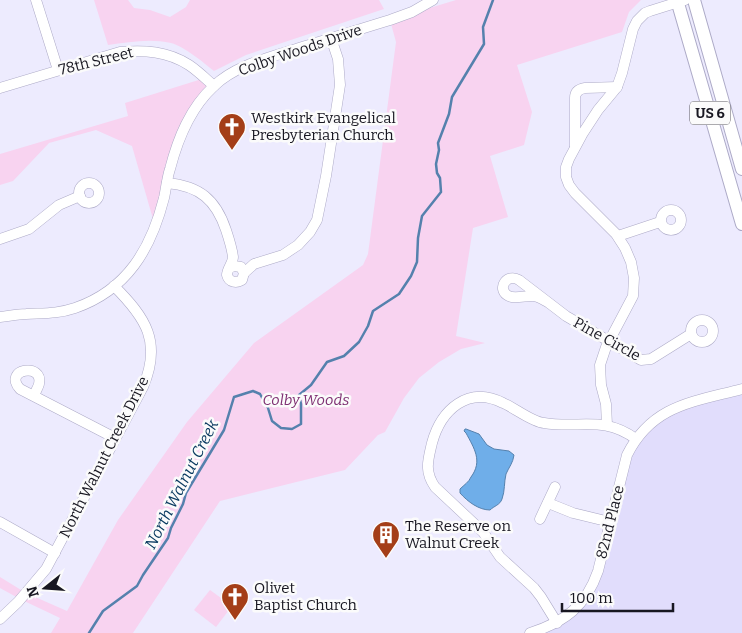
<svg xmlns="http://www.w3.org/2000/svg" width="742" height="633" font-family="Bitter,serif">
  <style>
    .built { fill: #e1ddfc }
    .green { fill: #f8d3f0 }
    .water { fill: #6faee9; stroke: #5581ad }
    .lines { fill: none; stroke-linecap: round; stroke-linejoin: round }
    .stream { stroke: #5581ad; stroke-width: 2.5 }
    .minor-casing { stroke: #adaac7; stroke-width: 11 }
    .major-casing { stroke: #adaac7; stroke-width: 14 }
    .minor { stroke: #fff; stroke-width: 10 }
    .major { stroke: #fff; stroke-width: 12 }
    .labels { text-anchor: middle; stroke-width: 5; stroke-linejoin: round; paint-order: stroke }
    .shield { fill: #fbfbfb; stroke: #5c5b62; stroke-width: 1 }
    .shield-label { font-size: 14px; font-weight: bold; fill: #181721 }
    .street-label { font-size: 15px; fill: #181721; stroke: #fbfbfb }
    .poi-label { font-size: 15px; fill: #181721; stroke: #fbfbfb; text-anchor: start }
    .park-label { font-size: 15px; font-style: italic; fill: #7f3073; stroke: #fbfbfb }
    .water-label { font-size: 16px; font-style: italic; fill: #0b3b61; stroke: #fbfbfb }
  </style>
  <rect width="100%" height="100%" fill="#edebfe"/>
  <polygon class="built" points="742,389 742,633 530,633 540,630 588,594 627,455 659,417"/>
  <g class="green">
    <path d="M94,0H128L134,8L150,10L170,17L186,7L190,0H379L384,9L246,55L214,71C203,62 185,47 171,43C150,38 129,42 108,45Z"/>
    <polygon points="456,0 641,0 629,12 622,32 517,65 532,112 524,145 490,156 508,217 473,228 456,336 485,343 461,349 439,362 419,378 404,398 385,432 378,435 345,470 220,501 133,633 51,633 60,618 20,599 0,588 0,577 26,593 67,611 118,520 187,422 254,343 363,265 368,254 396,42 390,20"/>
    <polygon points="205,78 214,86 190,115 155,226 132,146 96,130 49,143 13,181 0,185 0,154 128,116 125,103"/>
    <polygon points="210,590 232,606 216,627 194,610"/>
  </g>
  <path class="water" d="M465,429H466L479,434L487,445L494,449L509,451L514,455C513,463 509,467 506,474C504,482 505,491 502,499C500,505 494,506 490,510C479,510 468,502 460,493V489C464,485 469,482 471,477C483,461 474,448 466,433L464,431Z"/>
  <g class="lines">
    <polyline class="stream" points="89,633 103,611 137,586 143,575 168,538 171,528 183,504 186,493 224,430 234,397 253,391 260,394 268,408 272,421 281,428 292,429 301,424 301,404 299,395 311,385 327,362 344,356 359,342 368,326 373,311 399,294 411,276 417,262 418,238 422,216 441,192 440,178 437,173 436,164 439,150 438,143 449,114 452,97 484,44 483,27 493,0"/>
    <defs>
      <g id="minor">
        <polyline points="36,0 58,70"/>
        <path d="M0,88L120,52C145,50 167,51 189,65C198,71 206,79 214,86"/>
        <path d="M575,146V98C575,92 579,89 585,88L617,87"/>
        <path d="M167,183C200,186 216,200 226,230C229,239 232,248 233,257C233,263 227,269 227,275C229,283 237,283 242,280L244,273L241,267L234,266L229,268"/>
        <circle cx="89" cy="193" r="10"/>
        <circle cx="671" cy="220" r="10"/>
        <polyline points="618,236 660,222"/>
        <polyline points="0,239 29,229 59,205 80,196"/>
        <polyline points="244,273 254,264 283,255 298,245 310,232 317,220 326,176 340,85 338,59 331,38"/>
        <path d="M549,303C544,300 540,297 534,296C527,295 513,300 507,295C497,288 507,273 519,280L566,316L641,360L651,359L691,334"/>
        <path d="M0,317C9,316 18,314 26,314C45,313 57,314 75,308C127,290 151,249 164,198C166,189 167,178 170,169C178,138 190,108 214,86C237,64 270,58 299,48C330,39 360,29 390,20L412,12L433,0"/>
        <circle cx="702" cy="331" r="11"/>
        <path d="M34,396C35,392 38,388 39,384C44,362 2,369 20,389L115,438"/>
        <polyline points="607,425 606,404 601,385 600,365 606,347 633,296 634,278 631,262 625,248 616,234 575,193 569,185 566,177 566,167 569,159 583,133 598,110 617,87 622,73 633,29 637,21 645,13 650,11 685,0"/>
        <polyline points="548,503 573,513 610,522"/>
        <polyline points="540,519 555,487"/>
        <polyline points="0,522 55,553"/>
        <path d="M0,619L18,602L46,569L143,387C162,342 146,318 114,286"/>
        <path d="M557,623L541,597L534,588L500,557L483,532L435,487C424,471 428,460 432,443C441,410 468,385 503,403C515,408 532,422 544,423C580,429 603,415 636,439"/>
        <path d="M530,633C565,622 586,606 598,571L627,455C652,405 693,402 742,389"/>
      </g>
      <g id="major">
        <polyline points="677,0 742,224"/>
        <polyline points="694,0 742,169"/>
      </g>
    </defs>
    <use href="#minor" class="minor-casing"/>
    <use href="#major" class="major-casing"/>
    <use href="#minor" class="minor"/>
    <use href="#major" class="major"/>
  </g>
  <defs>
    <symbol id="church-pin" viewBox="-11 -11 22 30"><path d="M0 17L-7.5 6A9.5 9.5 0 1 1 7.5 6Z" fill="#a43e18" stroke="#fbfbfb"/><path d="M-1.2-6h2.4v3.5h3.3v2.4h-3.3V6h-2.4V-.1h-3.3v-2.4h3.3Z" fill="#fff"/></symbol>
    <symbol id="building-pin" viewBox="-11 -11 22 30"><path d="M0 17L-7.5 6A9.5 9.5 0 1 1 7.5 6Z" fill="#a43e18" stroke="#fbfbfb"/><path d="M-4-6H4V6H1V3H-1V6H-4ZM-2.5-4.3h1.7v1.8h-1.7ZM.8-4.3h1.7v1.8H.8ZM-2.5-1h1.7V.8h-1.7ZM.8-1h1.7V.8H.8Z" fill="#fff"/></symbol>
  </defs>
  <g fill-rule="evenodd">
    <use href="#church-pin" x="216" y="111" width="32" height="43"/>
    <use href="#building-pin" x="370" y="519" width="32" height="43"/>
    <use href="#church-pin" x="219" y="581" width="32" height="43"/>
  </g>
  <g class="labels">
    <rect class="shield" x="690" y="101.5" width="40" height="23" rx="4"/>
    <g class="shield-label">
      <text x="710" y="118">US 6</text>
    </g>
    <g class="street-label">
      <text transform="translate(300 50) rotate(-19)" y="5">Colby Woods Drive</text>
      <text transform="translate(96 61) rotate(-14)" y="5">78th Street</text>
      <text transform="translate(607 339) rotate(29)" y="5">Pine Circle</text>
      <text transform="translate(104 457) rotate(-63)" y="5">North Walnut Creek Drive</text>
      <text transform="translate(610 522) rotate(-76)" y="5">82nd Place</text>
    </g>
    <g class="poi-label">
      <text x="251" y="123">Westkirk Evangelical<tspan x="251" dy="17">Presbyterian Church</tspan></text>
      <text x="405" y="531">The Reserve on<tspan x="405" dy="17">Walnut Creek</tspan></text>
      <text x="254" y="593">Olivet<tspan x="254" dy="17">Baptist Church</tspan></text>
    </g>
    <g class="park-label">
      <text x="306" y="405">Colby Woods</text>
    </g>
    <g class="water-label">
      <text transform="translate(181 484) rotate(-63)" y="6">North Walnut Creek</text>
    </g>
  </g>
  <g transform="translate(45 588) rotate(253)" stroke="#fbfbfb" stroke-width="4" paint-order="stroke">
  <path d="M0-4L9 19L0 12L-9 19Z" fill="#181721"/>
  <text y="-8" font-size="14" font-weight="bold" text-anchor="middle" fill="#181721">N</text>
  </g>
  <path d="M562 603v8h111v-8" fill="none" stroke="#181721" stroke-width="2.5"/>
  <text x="570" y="603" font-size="15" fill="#181721" stroke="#fbfbfb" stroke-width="4" paint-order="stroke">100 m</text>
</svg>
